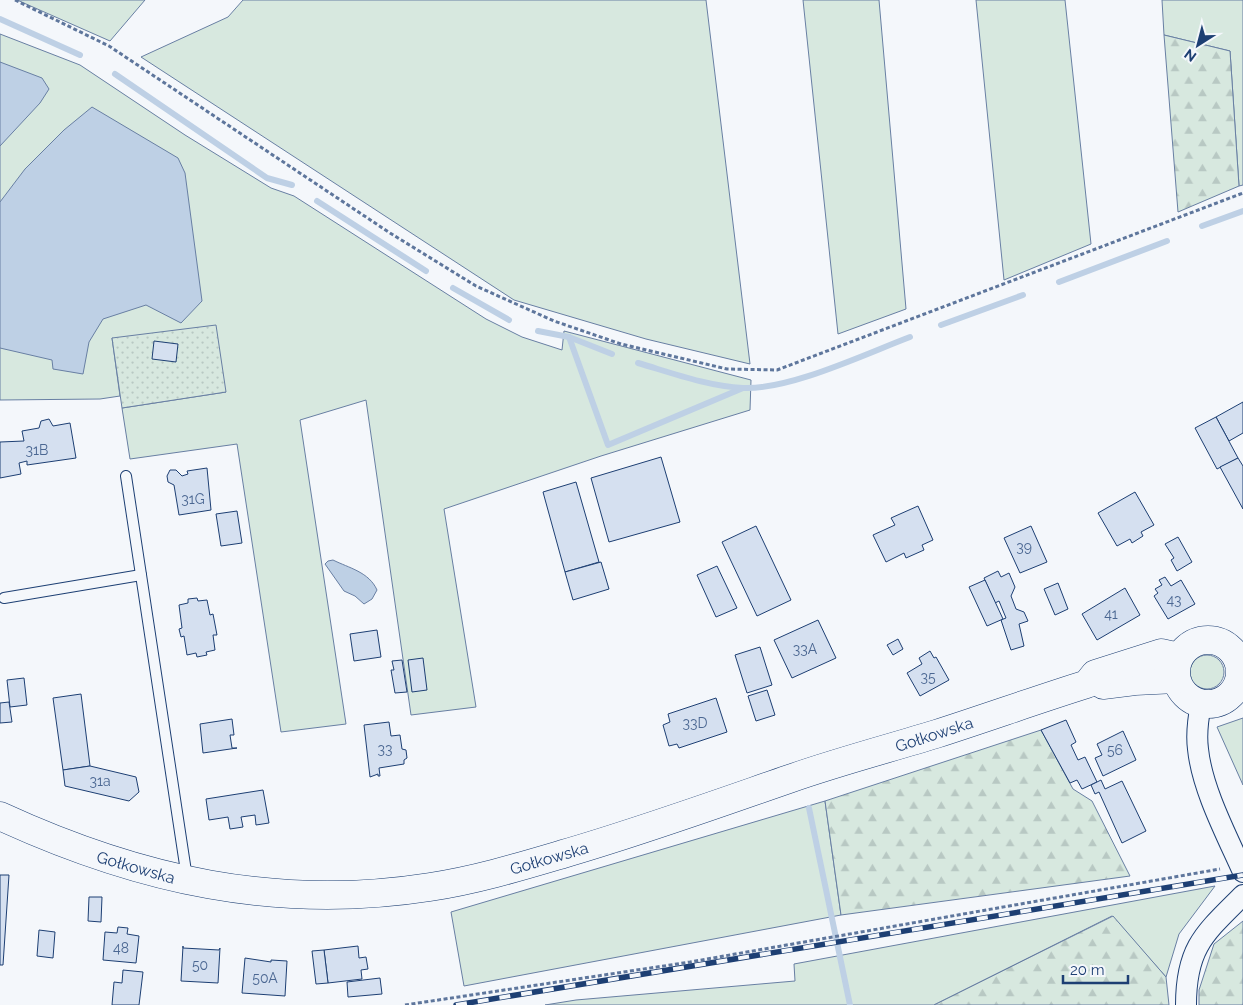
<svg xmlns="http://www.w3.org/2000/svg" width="1243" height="1005" font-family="Raleway,sans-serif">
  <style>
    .grass { fill: #d7e8df; stroke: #687fa3 }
    .forest { fill: url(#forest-firs); stroke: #687fa3 }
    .garden { fill: url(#garden-dots); stroke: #687fa3 }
    .water { fill: #bed0e5; stroke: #687fa3 }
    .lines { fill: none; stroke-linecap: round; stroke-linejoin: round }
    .stream { stroke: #bed0e5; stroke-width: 6 }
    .building { fill: #d5e0f0; stroke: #1d3f73 }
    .lane-casing { stroke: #1d3f73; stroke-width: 12 }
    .street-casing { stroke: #1d3f73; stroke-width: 22 }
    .secondary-casing { stroke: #1d3f73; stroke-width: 29 }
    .path { stroke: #5e769c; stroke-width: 3; stroke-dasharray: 4 2.5; stroke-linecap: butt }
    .lane { stroke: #f4f7fb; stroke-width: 10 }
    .street { stroke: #f4f7fb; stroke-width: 20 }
    .secondary { stroke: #f4f7fb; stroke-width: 28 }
    .rail-casing { stroke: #1d3f73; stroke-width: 5.5 }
    .rail { stroke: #f4f7fb; stroke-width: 4; stroke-dasharray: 11; stroke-linecap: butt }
    .labels { text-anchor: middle; stroke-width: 4; stroke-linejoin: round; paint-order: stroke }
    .number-label { font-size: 14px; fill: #4b6792 }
    .street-label { font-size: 16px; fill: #1d3f73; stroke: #f4f7fb }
  </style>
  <defs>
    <pattern id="forest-firs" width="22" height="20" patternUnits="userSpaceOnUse" patternTransform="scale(1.25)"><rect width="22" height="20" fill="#d7e8df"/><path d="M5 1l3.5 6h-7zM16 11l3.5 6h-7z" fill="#b8c8c3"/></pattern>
    <pattern id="garden-dots" width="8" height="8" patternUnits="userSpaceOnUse" patternTransform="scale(1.25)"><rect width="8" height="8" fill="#d7e8df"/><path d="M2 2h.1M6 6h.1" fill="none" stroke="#b8c8c3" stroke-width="1.8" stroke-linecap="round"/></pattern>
  </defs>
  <rect width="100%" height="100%" fill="#f4f7fb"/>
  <g class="grass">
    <polygon points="17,0 145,0 110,41"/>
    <polygon points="243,0 706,0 750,364 646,339 514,300 141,57 228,17"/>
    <polygon points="803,0 879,0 906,309 838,334"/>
    <polygon points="976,0 1065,0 1091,244 1004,280"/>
    <polygon points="1162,0 1243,0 1243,185 1239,186 1230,51 1164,35"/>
    <polygon points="0,34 80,65 185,135 271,188 294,196 486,319 522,337 562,350 564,331 751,380 750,410 601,456 444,509 476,707 411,715 366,400 300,420 346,724 281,732 237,444 130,459 122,408 226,392 112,338 120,396 100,399 0,400"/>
    <circle cx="1207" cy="672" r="17"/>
    <polygon points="1243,718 1243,785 1217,727"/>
    <polygon points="825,801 841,915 464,986 451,912"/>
    <polygon points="1215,886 1179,934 1166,977 1112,916 934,1005 545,1005 576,1000 795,981 794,964"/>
  </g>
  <g class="forest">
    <polygon points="1164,35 1230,51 1239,186 1178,212"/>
    <polygon points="1041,730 1073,789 1092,801 1130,876 841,915 825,801"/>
    <polygon points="1113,916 1166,977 1169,1005 934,1005"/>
    <polygon points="1243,921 1243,1005 1199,1005 1199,990 1214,944"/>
  </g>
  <polygon class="garden" points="216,325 226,392 122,408 112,338"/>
  <g class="water">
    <polygon points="0,62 42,78 49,89 40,103 0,146"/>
    <polygon points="92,107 178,158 185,173 202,301 181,323 146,305 103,319 89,342 83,374 53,369 52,360 0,348 0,202 25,169 64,130"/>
    <path d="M333,560C349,568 369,572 377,590L372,599L364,604L355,596L344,591L325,564L328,561Z"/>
  </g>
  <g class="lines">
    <g class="stream">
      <polyline points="0,19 80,55"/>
      <polyline points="115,74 267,178 292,185"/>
      <polyline points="317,201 426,271"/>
      <polyline points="1202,226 1243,211"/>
      <polyline points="1059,282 1167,241"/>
      <polyline points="453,288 509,320"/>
      <polyline points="941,325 1023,295"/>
      <polyline points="538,331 569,337 612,354"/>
      <polyline points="569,337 608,445 743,388"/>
      <path d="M638,363C672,373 707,386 743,388C790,390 865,354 910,337"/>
      <polyline points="809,808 850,1005"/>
    </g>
  </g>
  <g class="building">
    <polygon points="154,341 178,344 176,362 152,359"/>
    <polygon points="1243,402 1243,433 1229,441 1216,417"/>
    <polygon points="1216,417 1238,458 1217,469 1195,428"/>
    <polygon points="49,419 53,426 70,423 76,458 27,465 27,461 19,463 21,474 0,478 0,442 24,441 22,431 39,428 41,421"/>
    <polygon points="661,457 680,522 609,542 591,478"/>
    <polygon points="1238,458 1243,466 1243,509 1220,467"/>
    <polygon points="207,468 211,510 179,515 174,485 168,482 167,476 170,470 176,470 182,476 188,474 187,471"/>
    <polygon points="576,482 599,562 565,572 543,492"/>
    <polygon points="1135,492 1154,525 1141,532 1143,536 1132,543 1130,539 1117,546 1098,513"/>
    <polygon points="918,506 933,540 922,545 924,550 906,558 904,553 886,562 873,535 895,525 891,518"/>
    <polygon points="237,511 242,543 221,546 216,514"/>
    <polygon points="756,526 791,600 757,616 722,542"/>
    <polygon points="1031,526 1047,562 1020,573 1004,538"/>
    <polygon points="1178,537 1192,562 1177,571 1171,560 1174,558 1165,544"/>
    <polygon points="601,562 609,589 573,600 565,572"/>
    <polygon points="717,566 737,608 716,617 697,575"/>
    <polygon points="998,571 1001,577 1009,573 1015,587 1011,596 1016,609 1024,612 1028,621 1019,624 1024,646 1011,650 1001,620 1006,618 999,601 995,603 984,578"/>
    <polygon points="1165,577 1171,586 1181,580 1195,604 1168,619 1154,596 1158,593 1155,589 1162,585 1159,580"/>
    <polygon points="985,580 1003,619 987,626 969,587"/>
    <polygon points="1058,583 1068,609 1055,615 1044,589"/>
    <polygon points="1125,588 1140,615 1097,640 1082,614"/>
    <polygon points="197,598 198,601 207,600 210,615 213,614 217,635 213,635 215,650 206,652 207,655 197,657 196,653 187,655 184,636 181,637 179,629 182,628 179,605 188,603 188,599"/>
    <polygon points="818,620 836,658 792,678 774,640"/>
    <polygon points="377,630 381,657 354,661 350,634"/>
    <polygon points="898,639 903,649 893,655 887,645"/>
    <polygon points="760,647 772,685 747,693 735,655"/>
    <polygon points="930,651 934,658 936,657 949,680 920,696 907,673 922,664 919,658"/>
    <polygon points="423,658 427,690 412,692 408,660"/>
    <polygon points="402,660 407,692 395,693 391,670 394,670 392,661"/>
    <polygon points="24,678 27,705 10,707 7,680"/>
    <polygon points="767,690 775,715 756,721 748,696"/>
    <polygon points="81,694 90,766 63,770 53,698"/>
    <polygon points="716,698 727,732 679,748 677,744 669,746 663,725 670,722 668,714"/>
    <polygon points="9,702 12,722 0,723 0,703"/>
    <polygon points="232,719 234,735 230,735 232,748 237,748 203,753 200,724"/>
    <polygon points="1066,720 1076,742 1071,745 1078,760 1085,757 1097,782 1082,789 1077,780 1070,783 1041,730"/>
    <polygon points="389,722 391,736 400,735 402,749 406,750 407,758 404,760 404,764 379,768 380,776 378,776 378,774 370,777 364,725"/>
    <polygon points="1123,731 1136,760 1103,776 1095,758 1102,755 1097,744"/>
    <polygon points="90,766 136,777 139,792 129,801 65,786 63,770"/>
    <polygon points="1101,780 1105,789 1122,781 1146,831 1122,843 1099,792 1095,794 1091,785"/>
    <polygon points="263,790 269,823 256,825 255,815 241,817 243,827 230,829 228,817 209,820 206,799"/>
    <polygon points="0,875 9,875 3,965 0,965"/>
    <polygon points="89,897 102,897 101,922 88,921"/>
    <polygon points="118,927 128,928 127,934 139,936 136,963 103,960 105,932 117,933"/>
    <polygon points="39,930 55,932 53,958 37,956"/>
    <polygon points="183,946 183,948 219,950 220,948 218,983 181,981"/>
    <polygon points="358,946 359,958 366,957 368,969 361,970 362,979 328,983 324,950"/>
    <polygon points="324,950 328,983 316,984 312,951"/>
    <polygon points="245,958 271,962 271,960 287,961 285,996 242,993"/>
    <polygon points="123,970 143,972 139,1005 112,1005 114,982 122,983"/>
    <polygon points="380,978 382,994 348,997 347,982"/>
  </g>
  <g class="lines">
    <defs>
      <g id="lane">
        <polyline points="126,476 187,878"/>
        <polyline points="4,598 141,575"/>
      </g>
      <g id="street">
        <path d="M1201,704C1198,719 1196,734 1198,749C1202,789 1227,836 1243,872"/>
        <path d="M1186,1005C1186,947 1205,933 1243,895"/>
      </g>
      <g id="secondary">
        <circle cx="1208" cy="672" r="32"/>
        <polyline points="1103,685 1135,681 1176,679"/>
        <path d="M0,816C139,880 277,911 430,887C476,880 519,867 563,854C639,832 714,805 789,779C837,762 887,749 936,734C986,718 1036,700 1087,684L1095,674L1161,653L1179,657"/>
      </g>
    </defs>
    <use href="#lane" class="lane-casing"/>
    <use href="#street" class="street-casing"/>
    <use href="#secondary" class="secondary-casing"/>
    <g class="path">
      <polyline points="15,0 109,46 390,233 476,286 554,321 621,344 727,369 777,370 1243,193"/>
      <polyline points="405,1005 690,962 1220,869"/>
    </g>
    <use href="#lane" class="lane"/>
    <use href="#street" class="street"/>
    <use href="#secondary" class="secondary"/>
    <defs>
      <polyline id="rail" points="456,1005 1243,875"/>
    </defs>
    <use href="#rail" class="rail-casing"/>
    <use href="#rail" class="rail"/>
  </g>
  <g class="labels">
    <g class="number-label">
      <text x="37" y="455">31B</text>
      <text x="193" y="504">31G</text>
      <text x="1024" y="552">39</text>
      <text x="1174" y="605">43</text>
      <text x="1111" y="619">41</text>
      <text x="805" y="654">33A</text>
      <text x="928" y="682">35</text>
      <text x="695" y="728">33D</text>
      <text x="385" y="754">33</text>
      <text x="1115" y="755">56</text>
      <text x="100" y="786">31a</text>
      <text x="121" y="953">48</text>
      <text x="200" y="970">50</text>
      <text x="265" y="983">50A</text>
    </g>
    <g class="street-label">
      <text transform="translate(934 734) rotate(-18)" y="6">Gołkowska</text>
      <text transform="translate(549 858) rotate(-16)" y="6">Gołkowska</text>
      <text transform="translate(136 867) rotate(16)" y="6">Gołkowska</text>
    </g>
  </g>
  <g transform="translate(1198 45) rotate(216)" stroke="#f4f7fb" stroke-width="4" paint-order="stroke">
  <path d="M0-4L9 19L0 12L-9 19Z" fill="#1d3f73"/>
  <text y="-8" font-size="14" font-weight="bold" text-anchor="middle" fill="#1d3f73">N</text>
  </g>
  <path d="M1063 975v8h65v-8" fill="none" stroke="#1d3f73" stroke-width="2.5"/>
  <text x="1070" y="975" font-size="15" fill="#1d3f73" stroke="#f4f7fb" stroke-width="4" paint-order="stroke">20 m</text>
</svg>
